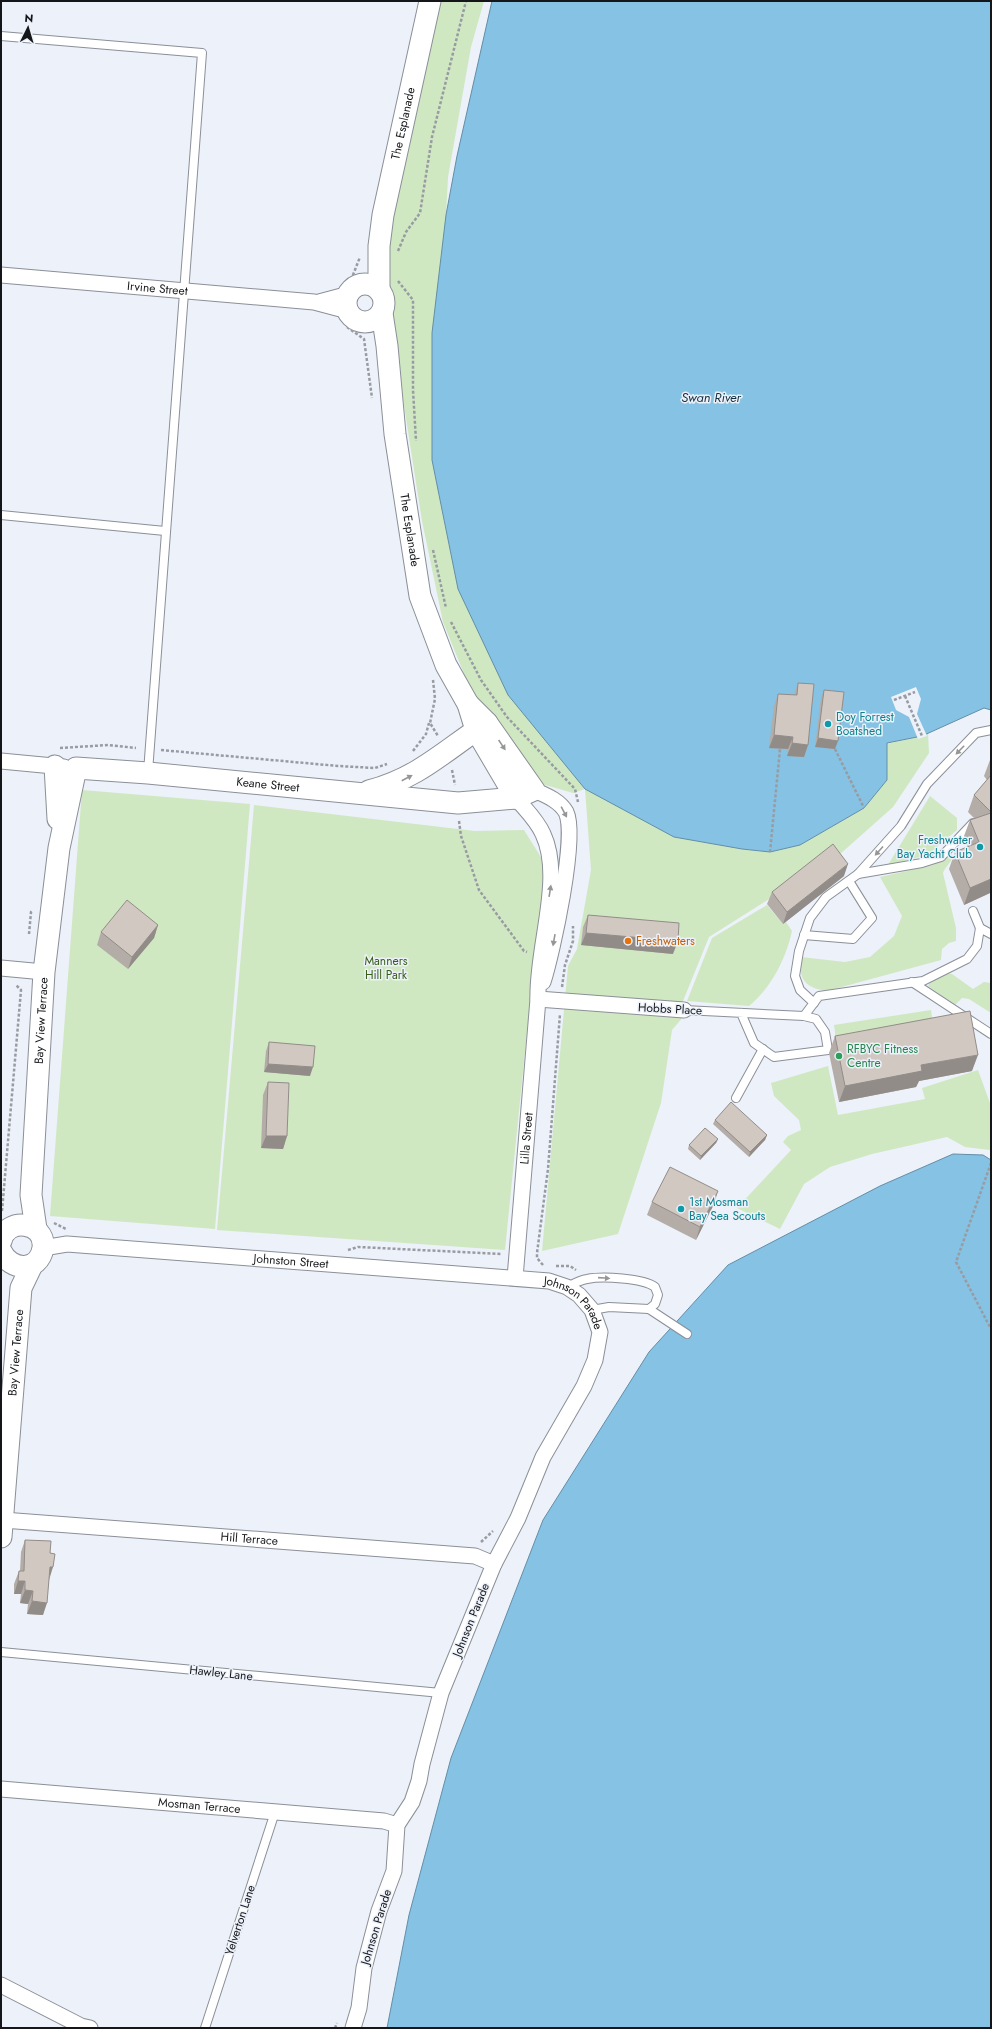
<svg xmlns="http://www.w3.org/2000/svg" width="992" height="2029" font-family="Jost,sans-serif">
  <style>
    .green { fill: #cfe8c2 }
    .water { fill: #85c2e4; stroke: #638ea7 }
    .pier { fill: #ecf1fa }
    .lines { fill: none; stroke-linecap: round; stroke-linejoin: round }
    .lane-casing { stroke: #8b8f97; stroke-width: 10 }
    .street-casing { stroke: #8b8f97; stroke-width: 17 }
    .secondary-casing { stroke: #8b8f97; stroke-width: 23 }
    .path { stroke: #989ca2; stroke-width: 2.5; stroke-dasharray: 3 2; stroke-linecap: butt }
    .lane { stroke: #fff; stroke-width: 8 }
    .street { stroke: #fff; stroke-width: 15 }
    .secondary { stroke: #fff; stroke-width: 21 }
    .wall { fill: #b4aca7 }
    .shaded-wall { fill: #928c88 }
    .building { fill: #d1c8c2; stroke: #928c88 }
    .oneway { fill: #959698 }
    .culture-dot { fill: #0f9aa8; stroke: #ecf1fa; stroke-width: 1.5 }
    .food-dot { fill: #e8710a; stroke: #ecf1fa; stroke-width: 1.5 }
    .leisure-dot { fill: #2e9e5b; stroke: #ecf1fa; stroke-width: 1.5 }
    .labels { text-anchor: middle; stroke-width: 3; stroke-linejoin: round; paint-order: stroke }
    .street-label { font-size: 12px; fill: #141619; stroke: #ecf1fa }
    .culture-label { font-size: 12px; fill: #0d838f; stroke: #ecf1fa; text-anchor: start }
    .food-label { font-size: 12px; fill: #c56008; stroke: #ecf1fa; text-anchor: start }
    .park-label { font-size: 12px; fill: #365e18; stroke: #ecf1fa }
    .leisure-label { font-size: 12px; fill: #27864d; stroke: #ecf1fa; text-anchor: start }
    .water-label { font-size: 13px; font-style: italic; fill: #14303f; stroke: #ecf1fa }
  </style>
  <rect width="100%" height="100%" fill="#ecf1fa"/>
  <g class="green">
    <polygon points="438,1 484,1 471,47 448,177 446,215 742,849 770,852 800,845 864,808 887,780 886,744 922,736 928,733 929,753 893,807 839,855 709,937 683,1001 683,1017 672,1030 661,1103 618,1234 542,1251 568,966 577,949 591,870 585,789 573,793 542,784 520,765 467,681 443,622 422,521 393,335 386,269 396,189"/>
    <polygon points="82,790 250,804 215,1229 50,1216"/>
    <polygon points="930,796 957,818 957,830 931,852 924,856 888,865"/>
    <polygon points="254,805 475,831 524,830 549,870 531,992 505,1250 217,1230"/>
    <path d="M951,854L953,857C950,864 945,867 943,873L956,928V941L949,943L942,949L941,960L827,991C805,988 798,979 801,957L845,962L870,957L894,936L902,916L880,877L933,865Z"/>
    <path d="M767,905L783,924L786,922L792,931C786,959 771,988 749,1006L687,1001L712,938Z"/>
    <polygon points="946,973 952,974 973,989 984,982 991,983 991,1013 969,999 962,998 955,1005 928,986 932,979"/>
    <polygon points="931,1010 934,1031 837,1047 834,1025"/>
    <polygon points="828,1066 838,1115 925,1099 922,1088 978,1070 991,1106 990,1150 965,1147 947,1137 872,1154 830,1167 804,1184 780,1229 737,1208 791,1150 783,1142 788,1136 801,1130 799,1120 774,1096 771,1083"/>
  </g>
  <g class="water">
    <polygon points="492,1 991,1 991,710 984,708 922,736 887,743 887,780 864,808 800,845 770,852 742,849 674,837 585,789 508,695 458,589 432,460 432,333 446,215 457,156"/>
    <polygon points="953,1154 983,1155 991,1160 991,2028 387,2028 409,1915 451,1758 543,1520 649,1352 728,1265 880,1186"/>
  </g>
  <polygon class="pier" points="916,687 921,699 917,714 927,736 918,739 909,717 896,710 891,697"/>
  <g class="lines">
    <defs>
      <g id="lane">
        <polyline points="1,36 202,53 148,772"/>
        <polyline points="1,515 165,531"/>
        <polyline points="858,874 901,826 927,784 976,733 991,730"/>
        <polyline points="973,911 980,928"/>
        <polyline points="804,935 853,939 872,918 849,881"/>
        <polyline points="912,982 991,1034"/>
        <polyline points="814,1003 800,990 795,976 799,951 810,918 826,897 858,874 922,863 941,857 973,823"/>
        <polyline points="684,1010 804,1016 816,1019 825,1032 828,1050 774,1057 754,1043 741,1013"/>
        <polyline points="804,1016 819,996 923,981 967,959 977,946 980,928 991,934"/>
        <polyline points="736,1098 763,1049"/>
        <path d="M567,1287C573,1284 580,1280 587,1279C602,1276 643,1278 655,1287L658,1295L655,1304L649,1309"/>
        <polyline points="649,1309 687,1334"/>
        <polyline points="592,1310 609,1307 649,1309"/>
        <polyline points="1,1652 441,1693"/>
        <polyline points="205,2028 275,1812"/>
      </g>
      <g id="street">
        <path id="s1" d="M1,275L314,302L348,311"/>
        <polyline points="319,302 349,294"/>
        <polyline points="1,761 64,767"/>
        <path d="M534,790C545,795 559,800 566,812C578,836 552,954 543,982"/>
        <polyline points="1,968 44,972"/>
        <polyline points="538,999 684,1010"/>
        <path id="s2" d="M43,1248L67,1244L549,1281L567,1287L579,1295L592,1310L600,1332L595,1360L584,1386L543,1457L518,1518L494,1564L441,1693L422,1764L419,1781L412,1802L397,1825L394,1871L379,1911L364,1968L359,2008L353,2028"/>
        <path id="s3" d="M515,1278L538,999C536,949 564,878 543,834C537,820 525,809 516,798"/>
        <path id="s4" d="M3,1520L475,1556L494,1564"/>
        <path id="s5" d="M1,1789L384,1821L397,1825"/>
        <polyline points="1,1985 81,2026 90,2028"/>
      </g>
      <g id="secondary">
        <circle cx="365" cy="303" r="19"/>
        <path id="s6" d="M379,290V246L383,215L430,1"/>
        <path id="s7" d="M382,313L387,346L395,434L420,596L446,665L468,704L476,730L516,798"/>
        <polyline points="55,766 58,819"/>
        <path d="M369,791C419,778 445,750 487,723"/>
        <path id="s8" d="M36,1229L31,1195L44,972L59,848L76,768L148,773L458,803L516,798L534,790L487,723L468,704"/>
        <path d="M1,1241C7,1216 46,1222 43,1248C39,1273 10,1271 1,1251"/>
        <path id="s9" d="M1,1537L21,1288L32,1265"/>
      </g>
    </defs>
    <use href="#lane" class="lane-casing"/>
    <use href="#street" class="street-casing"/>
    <use href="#secondary" class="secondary-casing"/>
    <g class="path">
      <polyline points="398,251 406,232 420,213 432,137 466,1"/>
      <polyline points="351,280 360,257"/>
      <polyline points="398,281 413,300 413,390 416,441"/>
      <polyline points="347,327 364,339 372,398"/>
      <polyline points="433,550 446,608"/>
      <polyline points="451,622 481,680 507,717 575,789 578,802"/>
      <polyline points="433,680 435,699 430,723 438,736"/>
      <polyline points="905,696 922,736"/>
      <polyline points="894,700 915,692"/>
      <polyline points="60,748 108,745 136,748"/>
      <polyline points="835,749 864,808"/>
      <polyline points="161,750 338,766 375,768 387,764"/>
      <polyline points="413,751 426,734 429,723"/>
      <polyline points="452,770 455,785"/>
      <polyline points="459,821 461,836 479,890 524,951 527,952"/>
      <polyline points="770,852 780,749"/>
      <polyline points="29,934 31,912 33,910"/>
      <polyline points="562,987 565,965 573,941 573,926"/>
      <polyline points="991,1163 956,1262 991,1329"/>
      <polyline points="2,1211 21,990 16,985"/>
      <polyline points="54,1223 66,1229"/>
      <polyline points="348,1250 358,1247 502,1254"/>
      <polyline points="543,1265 537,1258 537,1253 548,1169 560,1014"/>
      <polyline points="556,1266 570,1266 576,1270"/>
      <polyline points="481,1542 493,1531"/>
      <polyline points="335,2028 337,2023"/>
    </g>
    <use href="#lane" class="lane"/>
    <use href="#street" class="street"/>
    <use href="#secondary" class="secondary"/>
  </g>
  <g class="wall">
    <polygon points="798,683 808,745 804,757 787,756 788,749 769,748 774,706 778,694 794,695"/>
    <polygon points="824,690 835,749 815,747 821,698"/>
    <polygon points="991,759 991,895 990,893 964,905 949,869 955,852 968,847 964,836 970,820 974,818 968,812 974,795 987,780 984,776 990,760"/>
    <polygon points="844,876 783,924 767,904 772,892"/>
    <polygon points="588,915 673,954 581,945 583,927"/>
    <polygon points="158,925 154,938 128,969 97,945 101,932"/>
    <polygon points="835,1036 972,1071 919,1081 916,1087 839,1102 829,1053"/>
    <polygon points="269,1042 310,1076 264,1072 266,1051"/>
    <polygon points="268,1082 287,1136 283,1149 261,1148 263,1095"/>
    <polygon points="715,1120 767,1135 765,1140 749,1157 713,1124"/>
    <polygon points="718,1139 716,1143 700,1160 688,1149 689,1145"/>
    <polygon points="652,1202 714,1204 696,1240 647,1215"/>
    <polygon points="25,1540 50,1553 49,1578 43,1615 27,1614 28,1604 20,1603 21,1594 14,1594 14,1584 19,1571 20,1571 21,1552"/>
  </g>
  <g class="shaded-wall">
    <polygon points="774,735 793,737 788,749 769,748"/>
    <polygon points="818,738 838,741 835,749 815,747"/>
    <polygon points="792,743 808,745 804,757 787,756"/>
    <polygon points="848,864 844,876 783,924 787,912"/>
    <polygon points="991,879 991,891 990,893 964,905 970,888"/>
    <polygon points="158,925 154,938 128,969 132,957"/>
    <polygon points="586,933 678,941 673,954 581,945"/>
    <polygon points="978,1055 972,1071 919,1081 916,1087 839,1102 845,1086 921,1065"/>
    <polygon points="268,1064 313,1067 310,1076 264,1072"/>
    <polygon points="767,1135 765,1140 749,1157 750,1152"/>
    <polygon points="266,1136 287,1136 283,1149 261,1148"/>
    <polygon points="718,1139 716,1143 700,1160 701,1156"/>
    <polygon points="718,1191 714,1204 696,1240 700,1227"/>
    <polygon points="50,1567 53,1567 49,1580"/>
    <polygon points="18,1581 25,1581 21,1594 14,1594"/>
    <polygon points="25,1590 33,1591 28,1604 20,1603"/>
    <polygon points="32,1601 47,1603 43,1615 27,1614"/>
  </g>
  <g class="building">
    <polygon points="798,683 814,684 808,745 792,743 793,737 774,735 778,694 797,695"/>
    <polygon points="824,690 844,692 838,741 818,738"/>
    <polygon points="991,775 991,812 974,795"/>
    <polygon points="991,813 991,879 970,888 955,852 979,842 970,820"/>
    <polygon points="833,844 848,864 787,912 772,892"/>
    <polygon points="127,900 158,925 132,957 101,932"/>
    <polygon points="588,915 679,923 678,941 586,933"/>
    <polygon points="970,1011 978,1055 921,1065 922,1071 845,1086 835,1036"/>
    <polygon points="269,1042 315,1046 313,1067 268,1064"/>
    <polygon points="268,1082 289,1083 287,1136 266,1136"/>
    <polygon points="731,1102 767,1135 750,1152 715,1120"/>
    <polygon points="705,1128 718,1139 701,1156 689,1145"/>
    <polygon points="670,1167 718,1191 700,1227 652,1202"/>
    <polygon points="25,1540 51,1541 50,1553 55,1554 53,1567 50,1567 47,1603 32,1601 33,1591 25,1590 25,1581 18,1581 19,1571 24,1571"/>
  </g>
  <defs><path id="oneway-solid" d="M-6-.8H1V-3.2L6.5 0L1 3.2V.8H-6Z"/></defs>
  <g class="oneway">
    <use href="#oneway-solid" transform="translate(502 745) rotate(56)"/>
    <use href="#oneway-solid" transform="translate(960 750) rotate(134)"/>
    <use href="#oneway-solid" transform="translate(407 778) rotate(-28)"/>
    <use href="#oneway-solid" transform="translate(564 812) rotate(62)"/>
    <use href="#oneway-solid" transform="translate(879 851) rotate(132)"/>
    <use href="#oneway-solid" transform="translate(550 891) rotate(-81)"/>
    <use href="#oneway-solid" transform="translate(554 940) rotate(100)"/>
    <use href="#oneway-solid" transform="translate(604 1278) rotate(4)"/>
  </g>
  <g class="culture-dot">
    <circle cx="828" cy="724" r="4"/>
    <circle cx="980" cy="847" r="4"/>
    <circle cx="681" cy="1209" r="4"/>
  </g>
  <circle class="food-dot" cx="628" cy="941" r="4"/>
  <circle class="leisure-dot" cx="839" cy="1056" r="4"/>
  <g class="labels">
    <g class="street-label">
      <text dy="4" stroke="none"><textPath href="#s6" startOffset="169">The Esplanade</textPath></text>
      <text dy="4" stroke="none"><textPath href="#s1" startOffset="157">Irvine Street</textPath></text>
      <text dy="4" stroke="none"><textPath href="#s7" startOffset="219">The Esplanade</textPath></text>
      <text dy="4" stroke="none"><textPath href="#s8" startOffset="657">Keane Street</textPath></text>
      <text transform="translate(670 1009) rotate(3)" y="4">Hobbs Place</text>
      <text dy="4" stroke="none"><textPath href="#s8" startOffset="209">Bay View Terrace</textPath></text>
      <text dy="4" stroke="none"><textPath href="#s3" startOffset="140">Lilla Street</textPath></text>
      <text dy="4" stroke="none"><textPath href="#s2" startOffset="249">Johnston Street</textPath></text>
      <text dy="4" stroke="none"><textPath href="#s2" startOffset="542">Johnson Parade</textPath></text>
      <text dy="4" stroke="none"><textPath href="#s9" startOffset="185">Bay View Terrace</textPath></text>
      <text dy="4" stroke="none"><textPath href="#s4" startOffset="247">Hill Terrace</textPath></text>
      <text transform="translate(471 1620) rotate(-68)" y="4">Johnson Parade</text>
      <text transform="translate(221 1673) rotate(6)" y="4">Hawley Lane</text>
      <text dy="4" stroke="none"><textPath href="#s5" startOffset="199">Mosman Terrace</textPath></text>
      <text transform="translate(240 1920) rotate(-72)" y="4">Yelverton Lane</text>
      <text transform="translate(376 1927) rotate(-73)" y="4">Johnson Parade</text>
    </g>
    <g class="culture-label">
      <text x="836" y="721">Doy Forrest<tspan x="836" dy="14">Boatshed</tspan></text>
      <text x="972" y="844" text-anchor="end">Freshwater<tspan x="972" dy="14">Bay Yacht Club</tspan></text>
      <text x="689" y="1206">1st Mosman<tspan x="689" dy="14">Bay Sea Scouts</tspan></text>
    </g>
    <g class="food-label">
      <text x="636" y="945">Freshwaters</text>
    </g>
    <g class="park-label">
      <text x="386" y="965">Manners<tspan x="386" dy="14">Hill Park</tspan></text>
    </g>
    <g class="leisure-label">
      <text x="847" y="1053">RFBYC Fitness<tspan x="847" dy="14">Centre</tspan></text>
    </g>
    <g class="water-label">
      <text x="711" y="402">Swan River</text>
    </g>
  </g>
  <rect width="992" height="2029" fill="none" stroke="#141619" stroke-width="4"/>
  <g transform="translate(28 28) rotate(5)" stroke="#ecf1fa" stroke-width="3" paint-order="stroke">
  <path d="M0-3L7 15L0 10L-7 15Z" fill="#141619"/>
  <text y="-6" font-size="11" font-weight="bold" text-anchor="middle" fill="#141619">N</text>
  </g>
</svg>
